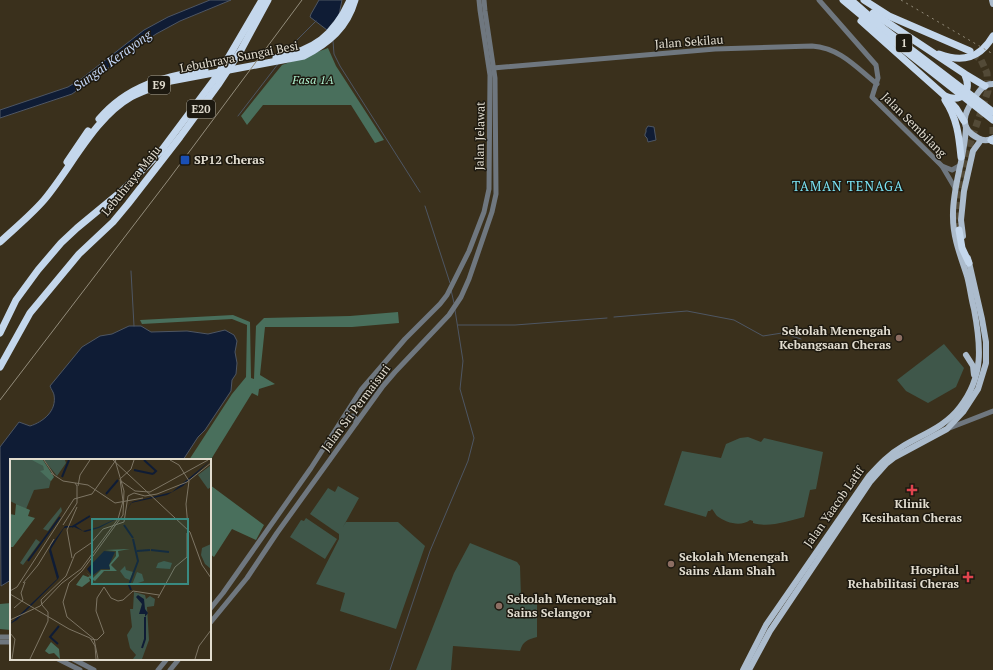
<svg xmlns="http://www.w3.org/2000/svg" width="993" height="670" font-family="'PT Serif',serif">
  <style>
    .green { fill: #3f574a }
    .forest { fill: #496f5c }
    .water { fill: #0f1c35; stroke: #4e5663 }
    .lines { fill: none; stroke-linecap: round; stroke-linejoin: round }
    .stream { stroke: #4e5663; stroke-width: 1 }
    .highway-tunnel { stroke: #534a37; stroke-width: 7; stroke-dasharray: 7 3.5; stroke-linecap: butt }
    .minor { stroke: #6f777f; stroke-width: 5 }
    .major { stroke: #acbccd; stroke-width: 6 }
    .highway { stroke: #c4d7ec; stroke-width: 7 }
    .tram { stroke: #938c7b; stroke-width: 1 }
    .rail { stroke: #938c7b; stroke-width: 1; stroke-dasharray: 2 4; stroke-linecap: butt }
    .transit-dot { fill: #1a4fb4; stroke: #1d1910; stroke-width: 1.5 }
    .education-dot { fill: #8d6e63; stroke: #1d1910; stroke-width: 1.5 }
    .health-dot { fill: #e0444e; stroke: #1d1910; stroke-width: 1.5 }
    .labels { text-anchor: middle; stroke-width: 3; stroke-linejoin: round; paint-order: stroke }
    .shield { fill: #1d1910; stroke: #a6a296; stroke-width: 1 }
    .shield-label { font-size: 11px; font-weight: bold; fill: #e1dccf }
    .street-label { font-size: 12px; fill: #e1dccf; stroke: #1d1910 }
    .park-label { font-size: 12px; font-style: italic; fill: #aceecc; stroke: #1d1910 }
    .poi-label { font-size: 12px; font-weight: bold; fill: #e1dccf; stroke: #1d1910; text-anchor: start }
    .water-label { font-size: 13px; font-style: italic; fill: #c6d8f9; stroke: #1d1910 }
    .neighbourhood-label { font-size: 13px; letter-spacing: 1px; fill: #7ce5f6; stroke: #1d1910 }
    .inset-river { fill: none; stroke: #0f1c35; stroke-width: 2 }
    .inset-road { fill: none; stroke: #7d7564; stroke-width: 1 }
    .view { fill: #398a81; fill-opacity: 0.15; stroke: #398a81; stroke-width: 2 }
    .inset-edge { fill: none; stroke: #e1dccf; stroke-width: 2 }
  </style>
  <rect width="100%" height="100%" fill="#3a301c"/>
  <g class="green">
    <polygon points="944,344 964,368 956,387 928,403 906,391 897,380"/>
    <path d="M748,437L761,442L764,438L823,452L816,489L810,490L804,517C788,521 769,528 753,523V521L750,520C741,527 726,523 717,516C715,514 714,511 712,509L710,511H708L706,517L664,505L682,451L721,458L726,444L740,438Z"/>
    <polygon points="338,486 359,498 343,527 346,522 398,522 425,546 396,629 340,611 345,593 316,584 339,539 339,534 310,514 328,488 335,492"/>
    <polygon points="306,518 337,539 325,559 290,537 301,520 304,521"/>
    <path d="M470,543L517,562L520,566L521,598L537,602V637C527,640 523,641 520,651L453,646L451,670H416L454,573Z"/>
  </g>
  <g class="forest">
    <polygon points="328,48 336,66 384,140 375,143 351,105 263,105 247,125 241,116 282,65"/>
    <polygon points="398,312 399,323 352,327 265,327 260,375 275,384 259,389 258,396 252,393 210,461 210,460 189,460 232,394 246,377 247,325 232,319 142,324 140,320 233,315 250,322 251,378 254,379 256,326 264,318 350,316"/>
    <polygon points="210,485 264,525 256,540 232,529 214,557 210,554"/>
    <polygon points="11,603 11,630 0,629 0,604"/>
  </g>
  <g class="water">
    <polygon points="210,0 231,0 180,21 156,34 72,94 0,118 0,110 68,87 81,79 144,30 168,17"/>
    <polygon points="319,0 342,0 339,15 327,30 310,17 311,14"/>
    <polygon points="648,126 654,127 656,140 648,142 647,138 645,136 645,134 646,132 646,129"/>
    <path d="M129,326H141L151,332L187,331L208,334L225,330L234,335L237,341L235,352L237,363L236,374L232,380L231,391L205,430L198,437L183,460H11V580L1,586L0,447L19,422L30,426C43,422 57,411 54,395C54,393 51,389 50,386L82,347L100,336L112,334Z"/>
  </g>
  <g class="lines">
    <g class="stream">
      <polyline points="333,41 334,54 340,66 420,192"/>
      <polyline points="287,52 296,41 316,21"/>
      <polyline points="238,116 278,64"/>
      <polyline points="425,206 450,283"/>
      <polyline points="131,271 134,326"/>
      <polyline points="451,290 454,303"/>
      <polyline points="614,317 687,311 734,320 763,336 782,333 801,339"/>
      <polyline points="458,325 515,325 607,318"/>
      <polyline points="390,670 430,551 468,461 474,438 460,389 463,361 455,310"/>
    </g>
    <g class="highway-tunnel">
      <polyline points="993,127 993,136"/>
      <polyline points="959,230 959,204 970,144 988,91 987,73 981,60 970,51"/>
    </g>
    <g class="minor">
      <polyline points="819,0 876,65 878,78 872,97 942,166 955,188"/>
      <path d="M493,68L715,49L812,46C840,48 856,67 877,84"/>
      <polyline points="942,166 952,170 959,166"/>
      <polyline points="345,417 353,416 356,419 356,423"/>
      <polyline points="947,429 993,411"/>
      <polyline points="210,609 223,593 311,468 361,390 405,339 440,304 447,295 469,251 484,212 489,189 490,75 480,10 479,0"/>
      <polyline points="210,623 247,578 277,533 383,386 395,372 449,315 461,297 469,279 492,212 496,194 495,78 485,11 484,0"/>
      <polyline points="0,637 11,637"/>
      <polyline points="0,642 11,642"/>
      <polyline points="58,659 80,670"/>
      <polyline points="73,659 94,670"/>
      <polyline points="158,670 167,659"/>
      <polyline points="170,670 179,659"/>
    </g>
    <g class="major">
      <polyline points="992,0 993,4"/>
      <path d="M993,84C983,84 979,91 974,99C964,113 958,128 978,138C983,141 988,141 993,138"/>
      <polyline points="963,236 961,220 964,191 973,151 981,140"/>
      <polyline points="966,355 973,366 974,375"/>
      <path d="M743,670L766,625L869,476C879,465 889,454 903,446C923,434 945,427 960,407C984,376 981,346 974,309C971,298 970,287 967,276C961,257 953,238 953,217C952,187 965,158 966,127"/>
      <polyline points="749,670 770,631 870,482 886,464 895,457 947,429 963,412 978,389 986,363 986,342 982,319 968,258"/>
    </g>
    <g class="highway">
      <polyline points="843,0 885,35 993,120"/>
      <polyline points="851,0 883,28 993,112"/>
      <polyline points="864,0 889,16 970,51"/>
      <polyline points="873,13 965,74 985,86"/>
      <polyline points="861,21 945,96 956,108 964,121"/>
      <path d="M939,54C963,63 980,58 993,36"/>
      <path d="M276,58C314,50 334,36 350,0"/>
      <path d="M945,96C962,103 972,91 965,75"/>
      <path d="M945,100C957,118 959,136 961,157"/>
      <path d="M99,119C128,85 163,77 205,70"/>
      <polyline points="991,140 993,141"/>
      <polyline points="67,162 88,131"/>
      <polyline points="959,230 962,248 969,263"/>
      <path d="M0,242C15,228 31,215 44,200C71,168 94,118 131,97C144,90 158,86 171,81L304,56C329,43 347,28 355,0"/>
      <polyline points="0,333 16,300 38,270 61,243 77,228 123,190 161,151 214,80 228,58 262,0"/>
      <polyline points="0,367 30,313 79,254 113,222 128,204 180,137 218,85 241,50 268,0"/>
    </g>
    <polyline class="tram" points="0,400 169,179 302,0"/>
    <polyline class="rail" points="901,0 993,54"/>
  </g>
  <rect class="transit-dot" x="180" y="155" width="10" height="10" rx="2"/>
  <g class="education-dot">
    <circle cx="899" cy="338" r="4"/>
    <circle cx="671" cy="564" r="4"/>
    <circle cx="499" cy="606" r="4"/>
  </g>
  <g class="health-dot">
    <path d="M910 484h4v4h4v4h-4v4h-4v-4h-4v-4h4z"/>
    <path d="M966 571h4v4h4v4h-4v4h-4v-4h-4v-4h4z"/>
  </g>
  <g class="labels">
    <g class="shield">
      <rect x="896" y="34" width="16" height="18" rx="3"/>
      <rect x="148" y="76" width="22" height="18" rx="3"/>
      <rect x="187" y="100" width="28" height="18" rx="3"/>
    </g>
    <g class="shield-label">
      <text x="904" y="47">1</text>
      <text x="159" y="89">E9</text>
      <text x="201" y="113">E20</text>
    </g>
    <g class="street-label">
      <text transform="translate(689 42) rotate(-4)" y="4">Jalan Sekilau</text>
      <text transform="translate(239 57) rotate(-11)" y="4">Lebuhraya Sungai Besi</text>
      <text transform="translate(914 125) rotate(45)" y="4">Jalan Sembilang</text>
      <text transform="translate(480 136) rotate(-89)" y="4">Jalan Jelawat</text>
      <text transform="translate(131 181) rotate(-51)" y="4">Lebuhraya Maju</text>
      <text transform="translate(356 408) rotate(-53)" y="4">Jalan Sri Permaisuri</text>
      <text transform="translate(834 507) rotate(-55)" y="4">Jalan Yaacob Latif</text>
    </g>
    <g class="park-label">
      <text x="313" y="84">Fasa 1A</text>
    </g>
    <g class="poi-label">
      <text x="194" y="164">SP12 Cheras</text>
      <text x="891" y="335" text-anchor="end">Sekolah Menengah<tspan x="891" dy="14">Kebangsaan Cheras</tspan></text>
      <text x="912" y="508" text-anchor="middle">Klinik<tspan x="912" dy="14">Kesihatan Cheras</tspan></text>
      <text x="679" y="561">Sekolah Menengah<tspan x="679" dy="14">Sains Alam Shah</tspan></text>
      <text x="959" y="574" text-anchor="end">Hospital<tspan x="959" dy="14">Rehabilitasi Cheras</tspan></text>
      <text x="507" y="603">Sekolah Menengah<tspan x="507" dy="14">Sains Selangor</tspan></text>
    </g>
    <g class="water-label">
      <text transform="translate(112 60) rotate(-36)" y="5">Sungai Kerayong</text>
    </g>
    <g class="neighbourhood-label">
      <text x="848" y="191">TAMAN TENAGA</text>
    </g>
  </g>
  <g transform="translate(10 459)">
    <rect width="201" height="201" fill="#3a301c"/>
    <path d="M0,1H25L33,7L41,21L39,29L24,31L16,50L0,42ZM34,1H55L56,4L47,17ZM201,6V28L198,30L188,16ZM51,48L52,52L38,72L33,70ZM26,80L30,83L13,106L10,104ZM201,85V110L195,105L191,96L192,89ZM154,102L162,104L160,110L146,109L148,104ZM115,107L116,111L123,113L120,121L115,119L110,112ZM127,113L132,115L134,122L122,126ZM124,133L135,136L136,140L140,137L145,140L144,147L137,148L139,181L132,200H123L126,196L120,189L117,176L122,168L120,150H123Z" fill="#3f574a"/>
    <path d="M22,1H33L44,18L41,22L30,12L34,11L33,7ZM6,45L20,51L18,57L25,59L3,88H0V55L5,56ZM120,90L108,92L109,97L101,106L107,112H94L85,122L79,119L80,122L72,128L66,126L73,116L78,118L80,117L76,113L83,119L91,111H100L99,106L106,97V92L95,91ZM41,183L49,190L50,200L44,194L39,195L35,192Z" fill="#496f5c"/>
    <path d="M201,1L173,27L157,36L121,44L114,56L89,69L75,73L64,68L54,69L41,90L49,118L48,120L7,161L0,165L47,120L39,92L41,86L55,67H66L73,72L88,68L114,56L122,43L162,33ZM94,92L105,93L99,106L100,110H91L82,117L77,110ZM128,136L134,140L135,150L138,154L135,158V155H129L132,145L126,138Z" fill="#0f1c35"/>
    <path class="inset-river" d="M134,1L146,12L143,15M124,11L143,15M52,18L59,1M96,35L108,21M114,66L123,79M62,68L80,57M141,91L159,93M127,92L140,91M18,102L50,58M121,131L119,126L128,102L123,80M48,185L40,178L49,167M132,189L135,180V158"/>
    <path class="inset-road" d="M34,1L44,16M103,1L180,73L192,106L201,119M160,1L169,6L179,22L176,45L178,68M41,14L53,22L78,26L105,44L133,39M111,22L125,32L140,33L198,1M68,27L70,16L80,1M53,66L67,44V27L65,24M57,71L67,48M57,71L62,99M13,124L28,106L44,80M0,132L7,128L64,40L82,35L106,1M0,135L59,170L80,179L85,187L86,200M148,139L165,108L177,98V74M13,141L11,134L15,123M4,149L13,141M0,161L30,147L52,124L71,110L108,60L113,42L110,20L121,10L124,1M0,174L5,180L2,200M81,180L87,181L94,174L86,152L87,139L94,128L101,139L108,142L113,141L123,132L149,136M20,200L38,162V153L32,146L31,141L56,117L65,95L81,84L93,70L114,63L118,37L124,34L135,37L147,35L177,23L201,4M88,200L84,180L57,158L53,143L59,124L72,112L113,56L114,32L105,1M185,200L189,187L201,171"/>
    <path class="view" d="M82,60H178V125H82Z"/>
    <rect width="201" height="201" class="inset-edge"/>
  </g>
</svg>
